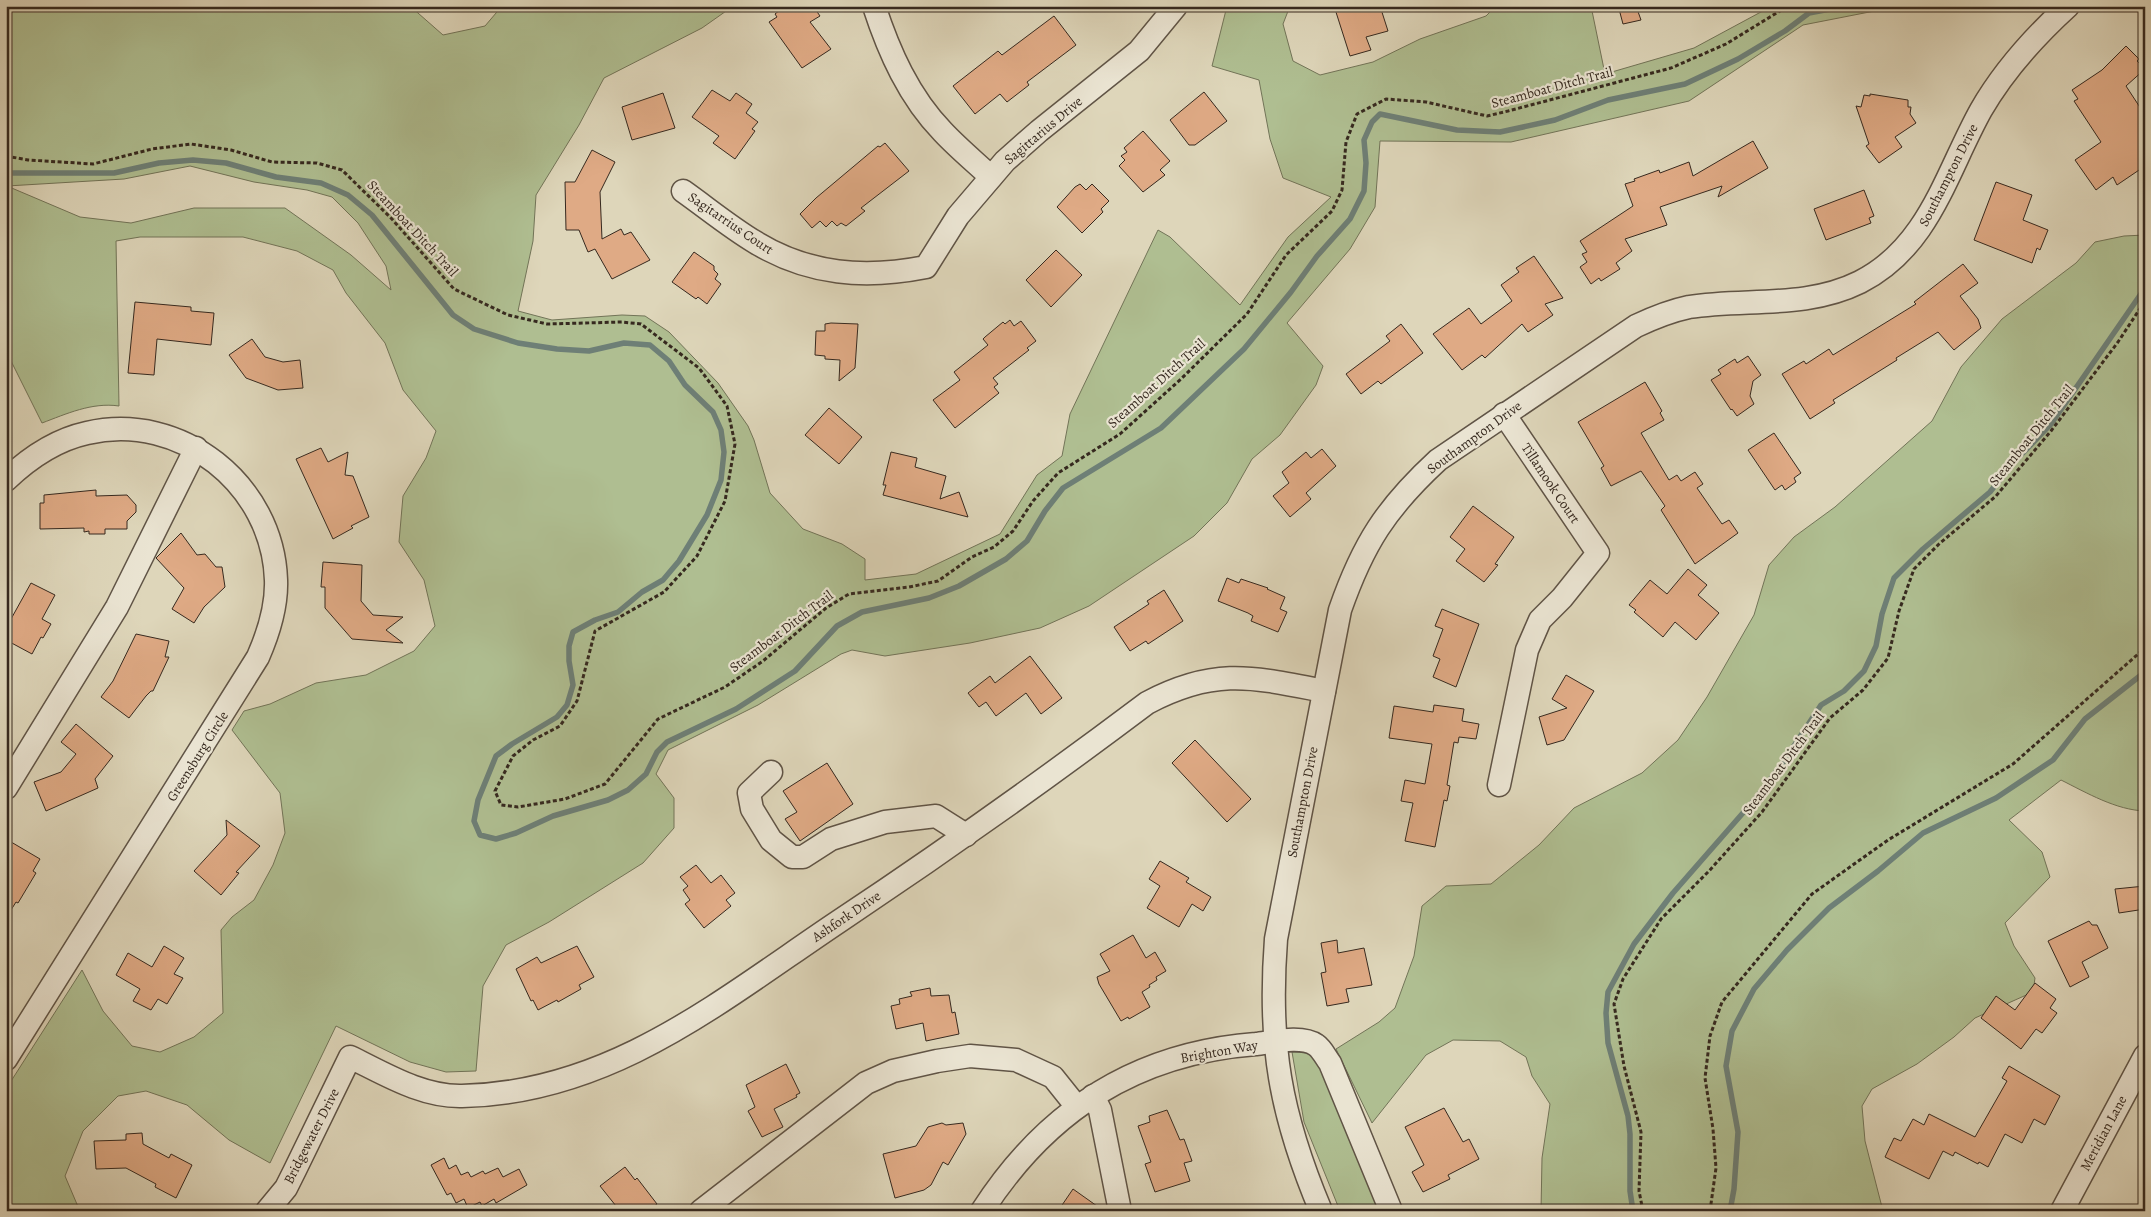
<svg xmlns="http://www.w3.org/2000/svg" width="2151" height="1217" font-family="Alegreya,serif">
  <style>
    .green { fill: #afbe91; stroke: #727458; fill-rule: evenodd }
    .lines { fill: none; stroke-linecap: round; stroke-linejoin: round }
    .stream { stroke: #6e7f76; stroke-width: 5.5 }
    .building { fill: #dfaa85; stroke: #36291f }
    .minor-casing { stroke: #605446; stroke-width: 25 }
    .path { stroke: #36291f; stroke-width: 3; stroke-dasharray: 4 2.5; stroke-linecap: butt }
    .minor { stroke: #eae4d2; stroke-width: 22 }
    .labels { text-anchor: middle; stroke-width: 4.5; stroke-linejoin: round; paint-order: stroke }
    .street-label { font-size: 14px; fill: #36291f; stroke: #eae4d2 }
  </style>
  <rect width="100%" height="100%" fill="#ded6ba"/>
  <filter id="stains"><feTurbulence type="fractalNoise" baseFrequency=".004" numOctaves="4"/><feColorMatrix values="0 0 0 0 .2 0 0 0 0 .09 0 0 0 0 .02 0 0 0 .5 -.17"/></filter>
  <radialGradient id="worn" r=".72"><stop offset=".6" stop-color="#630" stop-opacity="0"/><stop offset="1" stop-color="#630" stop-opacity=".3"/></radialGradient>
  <g class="green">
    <path d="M6,6H410L443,35L485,26L502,6H729V9L702,28L604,78L579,125L536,195L533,241L518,311L552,320L622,315L645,316L669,332L718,383L748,426L754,440L770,493L803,529L842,544L865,559V580L916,574L1000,534L1037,475L1062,456L1070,414L1158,230L1170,237L1240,305L1288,237L1331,197L1283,178L1270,139L1259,80L1212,66L1227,6H1290L1283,24L1293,61L1320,75L1373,62L1420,39L1486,16L1496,6H1591L1605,74L1694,48L1772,6H1900L1803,25L1689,101L1511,142L1380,141L1375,207L1350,249L1287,323L1323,366L1316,385L1280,435L1252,459L1227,503L1194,536L1089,606L1040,628L970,643L885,656L852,650L841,654L758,705L668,750L656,774L674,798V828L643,863L549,922L506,945L483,986L476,1071L446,1072L410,1062L336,1026L270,1163L229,1140L187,1105L146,1091L118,1096L83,1131L65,1176L79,1209L81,1211H6V1089L82,970L103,1011L132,1046L160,1052L194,1037L223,1013L221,930L232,917L254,900L273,865L285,833L280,793L232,730L244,711L270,704L316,683L366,675L414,651L435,626L424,580L399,542L403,496L426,458L436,431L403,390L385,343L346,293L333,270L297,251L243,237H140L116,241L119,406C92,402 66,414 42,423L6,351ZM190,166L254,182L307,190L332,197L358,223L386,266L391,290L351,255L285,208H194L131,223L80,217L7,186L124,179Z"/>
    <path d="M2145,235V811C2116,810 2087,793 2061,780L2009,820L2042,852L2050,877L2005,923L2014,946L2035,978L2033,992L1975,1018L1954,1037L1917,1064L1872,1089L1862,1106L1865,1141L1883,1211H1541L1542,1158L1550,1104L1532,1076L1526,1057L1500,1041L1453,1040L1426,1055L1372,1123L1336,1049L1379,1022L1395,1008L1414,956L1422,906L1446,886L1491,884L1539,845L1574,808L1642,773L1678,740L1707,697L1754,615L1769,565L1794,537L1835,507L1932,421L1961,367L2002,319L2076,263L2095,242L2124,236Z"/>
    <polygon points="1292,1052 1309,1052 1321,1061 1381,1211 1340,1211 1304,1122"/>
  </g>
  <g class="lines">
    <g class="stream">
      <polyline points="6,173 114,173 159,163 193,160 226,163 276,177 321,183 348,195 372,215 453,315 474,329 518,343 557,349 589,351 624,343 650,345 669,361 685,385 713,412 721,430 724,452 721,480 707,515 679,561 663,580 642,592 618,612 595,620 573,632 569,646 569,661 573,685 567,705 557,717 512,744 496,756 478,800 474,821 480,835 496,839 516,833 553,816 608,800 628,790 646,774 657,752 667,742 736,709 795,671 837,626 862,612 929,598 959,586 1006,559 1027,541 1045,511 1063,488 1161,428 1244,349 1291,292 1317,256 1350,219 1364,191 1366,163 1364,140 1372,122 1380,114 1457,130 1500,132 1555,120 1608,100 1685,84 1738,59 1785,31 1809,13 1846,6"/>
      <polyline points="1633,1211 1630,1191 1630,1134 1628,1116 1608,1043 1606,1013 1608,992 1634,944 1673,893 1756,798 1782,764 1821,705 1844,691 1864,671 1876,646 1882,614 1894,578 1923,549 1990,492 2012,464 2051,424 2145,288"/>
      <polyline points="1730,1211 1734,1189 1738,1132 1726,1066 1732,1031 1754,989 1787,950 1829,908 1878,871 1923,833 1996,798 2053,760 2085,719 2145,672"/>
    </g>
  </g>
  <g class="building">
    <polygon points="785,6 813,6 820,16 810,22 831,49 802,68 769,22 777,17 775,14"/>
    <polygon points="1345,6 1380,6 1388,31 1366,37 1371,50 1350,56 1335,9"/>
    <polygon points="1629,6 1636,6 1641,20 1623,24 1619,9"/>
    <polygon points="1054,16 1076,45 1027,82 1029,85 1007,102 1000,94 975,114 953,86 998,51 1002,55"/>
    <polygon points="2126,46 2139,59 2137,61 2145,69 2126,86 2145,115 2145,166 2117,185 2113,177 2096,190 2075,160 2101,142 2074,101 2078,99 2072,90 2102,70"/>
    <polygon points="712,90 730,101 736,93 752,104 746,113 758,122 752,129 755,131 735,159 713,143 719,136 692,117"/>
    <polygon points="1204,92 1227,121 1195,145 1189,145 1170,120"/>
    <polygon points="663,93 675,128 632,140 622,107"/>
    <polygon points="1870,94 1908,100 1908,107 1911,107 1910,114 1916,123 1895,137 1902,147 1879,163 1866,146 1869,144 1856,106 1861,107 1864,95 1870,96"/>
    <polygon points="1143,131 1170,161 1160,170 1165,175 1143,192 1119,166 1125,160 1121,156 1127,152 1124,148"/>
    <polygon points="1753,141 1768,168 1718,197 1722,186 1660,207 1667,225 1625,239 1632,251 1616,263 1620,269 1601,281 1599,278 1591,284 1580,267 1587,262 1582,254 1587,252 1580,241 1633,206 1625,184 1635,181 1634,179 1659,170 1660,173 1689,162 1693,176"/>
    <polygon points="885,143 909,171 861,208 865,211 846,226 841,223 837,226 832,221 826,227 820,221 812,228 800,214 816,198 878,146 880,147"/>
    <polygon points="592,150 615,162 600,192 602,239 621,229 624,235 631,232 650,260 612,279 595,249 588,252 579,230 566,230 565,182 575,182"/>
    <polygon points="1996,182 2032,195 2023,220 2048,230 2040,250 2037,248 2032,263 1974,240"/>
    <polygon points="1080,184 1086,190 1092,184 1109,201 1101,209 1103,212 1082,233 1057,207 1075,187"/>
    <polygon points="1864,190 1874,216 1869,218 1871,223 1826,240 1814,209"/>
    <polygon points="1056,250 1082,275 1051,307 1026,280"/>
    <polygon points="694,252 714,266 714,270 718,274 715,279 721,284 707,304 698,297 696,299 672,282"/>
    <polygon points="1534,256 1563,298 1545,304 1553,315 1528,332 1522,324 1485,358 1482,355 1462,370 1433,334 1469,308 1481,324 1512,301 1501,285 1519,272 1516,268"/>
    <polygon points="1963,264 1978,283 1960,296 1978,319 1981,328 1954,350 1938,332 1896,358 1897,360 1833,400 1835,403 1810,419 1782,374 1804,361 1806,364 1829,349 1833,355 1916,304 1914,302"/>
    <polygon points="135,302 191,307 191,311 214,313 211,345 157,339 154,375 128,373"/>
    <polygon points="1010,320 1014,326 1021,321 1036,341 1027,348 1029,350 993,378 998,384 994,387 999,393 955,428 933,400 960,380 954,372 988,345 983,339 985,337 1003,322 1005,324"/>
    <polygon points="831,323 858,324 855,368 839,381 840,360 825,359 825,356 815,355 816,331 825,331 825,324"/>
    <polygon points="1401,324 1423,353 1381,384 1378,381 1361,394 1346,374 1390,341 1386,336"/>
    <polygon points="252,339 265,357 283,362 300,360 303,388 278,390 246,378 229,355"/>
    <polygon points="1748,356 1761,375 1753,381 1750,396 1754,404 1737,416 1732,409 1731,410 1711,380 1721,374 1718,370 1735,359 1737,363"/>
    <polygon points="1645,382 1662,411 1660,413 1664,420 1641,433 1669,480 1677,475 1681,481 1695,472 1703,484 1697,488 1722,524 1729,520 1738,533 1695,564 1661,510 1665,506 1641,471 1611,486 1601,468 1604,466 1578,422"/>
    <polygon points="829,408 862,437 839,464 805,435"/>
    <polygon points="1774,433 1801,473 1794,478 1796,482 1785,490 1782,485 1775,490 1748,450"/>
    <polygon points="321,448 328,462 348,452 345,475 353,476 369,517 351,526 353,528 333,539 296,459"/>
    <polygon points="1322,449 1336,466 1306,493 1311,499 1290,517 1273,496 1289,483 1282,472 1306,452 1311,458"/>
    <polygon points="891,452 917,458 915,467 946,476 940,499 959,492 968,517 883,495 886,485 883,485"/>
    <polygon points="96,490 96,496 127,495 136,505 136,512 127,521 127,529 105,529 105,534 89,534 89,531 84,532 84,528 40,529 40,503 44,503 44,495"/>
    <polygon points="1473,506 1514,537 1495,564 1498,565 1484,582 1456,561 1465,549 1450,537"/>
    <polygon points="181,533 197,555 205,554 216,567 222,567 225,587 204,607 194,623 172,609 184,588 156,558"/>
    <polygon points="323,562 362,565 361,601 373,615 403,617 386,630 403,643 352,639 325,608 325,587 321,587"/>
    <polygon points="1688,569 1707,585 1698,595 1719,613 1696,640 1675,622 1663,637 1634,612 1636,610 1629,605 1650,580 1667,594"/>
    <polygon points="1227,578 1239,583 1241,579 1268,588 1267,589 1285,597 1280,609 1287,612 1278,632 1251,621 1253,616 1248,613 1218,601"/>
    <polygon points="31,583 55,595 42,619 51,624 43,638 41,637 32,654 6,640 6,628"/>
    <polygon points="1164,590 1183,621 1148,644 1146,641 1130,651 1114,627 1149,604 1147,601"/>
    <polygon points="1442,609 1479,624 1456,687 1433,677 1440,659 1433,656 1443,629 1435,626"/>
    <polygon points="136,634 169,641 165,657 169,657 153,691 151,691 146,696 129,718 101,697 113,681"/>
    <polygon points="1030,656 1062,698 1041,714 1026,693 996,716 986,702 979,707 968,693 990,676 995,683"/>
    <polygon points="1566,675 1594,691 1564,740 1547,745 1539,717 1567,708 1552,699"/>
    <polygon points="1434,705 1464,709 1462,721 1479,724 1476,739 1459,737 1458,743 1454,742 1447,785 1450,786 1447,801 1444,800 1435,847 1405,841 1413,803 1401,801 1405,780 1425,784 1432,744 1389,738 1394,706 1433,712"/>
    <polygon points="76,724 113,756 95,779 98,788 46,811 34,782 61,772 76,754 61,742"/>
    <polygon points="1195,740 1251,799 1227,822 1172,763"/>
    <polygon points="827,763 853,804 800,841 785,819 797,812 783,791"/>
    <polygon points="226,820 260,846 236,872 239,873 221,895 194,871 227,835"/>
    <polygon points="6,839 40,859 33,871 36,873 18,903 16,902 6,918"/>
    <polygon points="1160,861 1189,878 1186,882 1211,897 1203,911 1192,904 1179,927 1147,908 1160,886 1149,879"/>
    <polygon points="696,865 711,883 721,875 735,893 726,900 731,906 704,928 685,904 690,900 683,890 688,886 680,877"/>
    <polygon points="2145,886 2145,909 2119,913 2115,889"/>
    <polygon points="2089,921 2092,925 2097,925 2108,948 2082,962 2089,977 2070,987 2048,941"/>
    <polygon points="1133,935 1146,958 1155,952 1166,971 1156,977 1157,980 1149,985 1150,987 1142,992 1150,1007 1129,1019 1128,1017 1121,1021 1099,984 1097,977 1110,971 1100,954"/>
    <polygon points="1337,940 1338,953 1364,948 1372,985 1346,989 1349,1002 1327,1006 1321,973 1326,972 1321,943"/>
    <polygon points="164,946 184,958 174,974 183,978 167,1004 158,999 151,1010 133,1001 140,989 116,975 128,953 152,967"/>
    <polygon points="577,946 594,977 579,985 581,989 558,1002 557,1000 538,1010 533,1000 531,1001 516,969 537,957 541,963"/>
    <polygon points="2035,983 2056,999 2050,1008 2057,1013 2042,1033 2036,1029 2021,1049 1981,1018 1996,996 2015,1010"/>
    <polygon points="930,988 931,996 949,995 952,1013 955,1012 959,1034 926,1041 923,1023 896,1029 891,1006 900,1004 899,999 912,996 910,992"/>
    <polygon points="786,1064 800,1093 796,1095 797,1097 774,1109 783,1127 762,1137 748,1111 755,1107 746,1085"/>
    <polygon points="2009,1066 2060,1096 2045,1125 2034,1119 2022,1143 2005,1134 1988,1167 1979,1162 1978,1164 1955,1152 1953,1156 1943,1151 1929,1179 1885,1157 1894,1138 1901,1141 1913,1119 1924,1125 1929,1114 1975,1137 2007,1081 2002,1078"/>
    <polygon points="1444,1108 1463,1142 1469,1139 1479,1159 1448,1175 1450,1179 1423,1192 1412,1172 1424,1165 1405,1127"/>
    <polygon points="1167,1110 1180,1140 1184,1139 1192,1161 1184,1163 1190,1181 1155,1192 1145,1164 1151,1162 1138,1126 1150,1122 1149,1116"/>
    <polygon points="942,1123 946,1125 963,1123 966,1134 948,1165 943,1162 931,1185 924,1190 895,1198 883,1154 916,1146 928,1127"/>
    <polygon points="142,1133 143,1144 169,1158 171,1154 192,1165 176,1198 155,1187 156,1184 126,1168 96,1169 94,1141 126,1140 126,1134"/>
    <polygon points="444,1158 449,1169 456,1165 461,1175 468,1172 471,1177 483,1171 485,1174 498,1168 503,1177 519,1169 527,1185 496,1203 494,1199 482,1206 480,1202 468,1208 464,1199 456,1203 451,1193 447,1195 431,1165"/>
    <polygon points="625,1167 635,1180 637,1178 657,1204 648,1211 620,1211 600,1186"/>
    <polygon points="1073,1189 1104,1211 1058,1211"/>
  </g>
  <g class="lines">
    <defs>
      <g id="minor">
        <path d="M874,6C889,52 909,97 943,132C958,148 975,162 991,177"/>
        <path d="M683,191C707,208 730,227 755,242C809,275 865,279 926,267L958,216L1005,161L1039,131L1139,51L1176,6"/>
        <path d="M6,480C29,458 55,440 87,433C181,411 273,485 276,580C277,607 269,632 258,657L6,1059"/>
        <polyline points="771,772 749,793 752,809 771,840 792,857 803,857 831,839 885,822 936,816 966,835"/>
        <polyline points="1499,785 1527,650 1540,620 1562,598 1598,553 1504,414"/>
        <polyline points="6,788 117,607 196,448"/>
        <polyline points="1093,1096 1100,1110 1120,1211"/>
        <path d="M267,1211L286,1188L295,1170L350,1057C385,1074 422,1097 462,1096C611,1093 720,1001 838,922C943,852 1046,779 1147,703C1215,667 1252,677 1324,691"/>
        <polyline points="701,1211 866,1083 893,1071 937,1061 970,1056 1016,1060 1053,1077 1077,1107"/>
        <path d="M982,1211C1047,1110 1136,1053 1256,1044C1273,1042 1302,1035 1316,1045C1322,1049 1326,1058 1330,1063L1391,1211"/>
        <path d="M1321,1211C1280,1114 1268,1044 1276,939L1340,610C1363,544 1386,508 1438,460L1636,326C1653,318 1670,311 1689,307C1746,298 1806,309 1860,282C1929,247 1946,173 1981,110C2004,70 2034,37 2068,6"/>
        <polyline points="2062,1211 2145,1056"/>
      </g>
    </defs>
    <use href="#minor" class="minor-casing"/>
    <g class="path">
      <polyline points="6,156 28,160 93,164 152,149 191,144 231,150 272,162 317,163 342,170 391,218 454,289 508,315 547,324 622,322 641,324 699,368 727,406 735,444 725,501 697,556 664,592 595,631 577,701 560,726 533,740 513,756 495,791 501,805 518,807 565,799 605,784 658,719 725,687 763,661 826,608 849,594 909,587 938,581 972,557 994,547 1013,531 1033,501 1058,473 1120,434 1181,379 1247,314 1286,255 1332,211 1342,190 1346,142 1357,114 1386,99 1426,102 1487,116 1508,111 1671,68 1726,44 1788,6"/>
      <polyline points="1643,1211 1639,1191 1641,1132 1624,1066 1614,1004 1623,979 1661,919 1709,871 1762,812 1830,718 1863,690 1888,658 1899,611 1914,569 1939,544 1996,496 2051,431 2118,342 2145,301"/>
      <polyline points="1710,1211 1716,1168 1713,1129 1705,1078 1710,1036 1722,1002 1812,894 1888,840 2013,764 2145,648"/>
    </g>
    <use href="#minor" class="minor"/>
  </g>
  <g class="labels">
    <g class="street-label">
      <text transform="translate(1552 87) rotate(-15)" y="5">Steamboat Ditch Trail</text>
      <text transform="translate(1043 130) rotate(-40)" y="5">Sagittarius Drive</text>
      <text transform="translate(1948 175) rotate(-63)" y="5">Southampton Drive</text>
      <text transform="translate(731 223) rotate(34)" y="5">Sagitarrius Court</text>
      <text transform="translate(413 228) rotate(47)" y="5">Steamboat Ditch Trail</text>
      <text transform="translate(1156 383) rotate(-42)" y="5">Steamboat Ditch Trail</text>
      <text transform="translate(2031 435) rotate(-51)" y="5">Steamboat Ditch Trail</text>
      <text transform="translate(1474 437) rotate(-36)" y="5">Southampton Drive</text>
      <text transform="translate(1551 483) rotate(56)" y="5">Tillamook Court</text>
      <text transform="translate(781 631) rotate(-37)" y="5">Steamboat Ditch Trail</text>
      <text transform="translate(197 756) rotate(-58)" y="5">Greensburg Circle</text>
      <text transform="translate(1783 763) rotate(-53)" y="5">Steamboat Ditch Trail</text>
      <text transform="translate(1302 802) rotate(-79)" y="5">Southampton Drive</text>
      <text transform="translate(846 916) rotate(-34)" y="5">Ashfork Drive</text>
      <text transform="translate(1219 1051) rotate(-10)" y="5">Brighton Way</text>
      <text transform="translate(2103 1133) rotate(-62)" y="5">Meridian Lane</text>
      <text transform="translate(311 1136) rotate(-63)" y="5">Bridgewater Drive</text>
    </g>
  </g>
  <rect width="2151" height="1217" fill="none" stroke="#ded6ba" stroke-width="25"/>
  <rect x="8" y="8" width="2136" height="1202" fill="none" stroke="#36291f" stroke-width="2.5"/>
  <rect x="12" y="12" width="2126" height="1192" fill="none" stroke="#36291f"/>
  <rect width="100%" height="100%" filter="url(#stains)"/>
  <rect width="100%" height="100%" fill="url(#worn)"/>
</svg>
